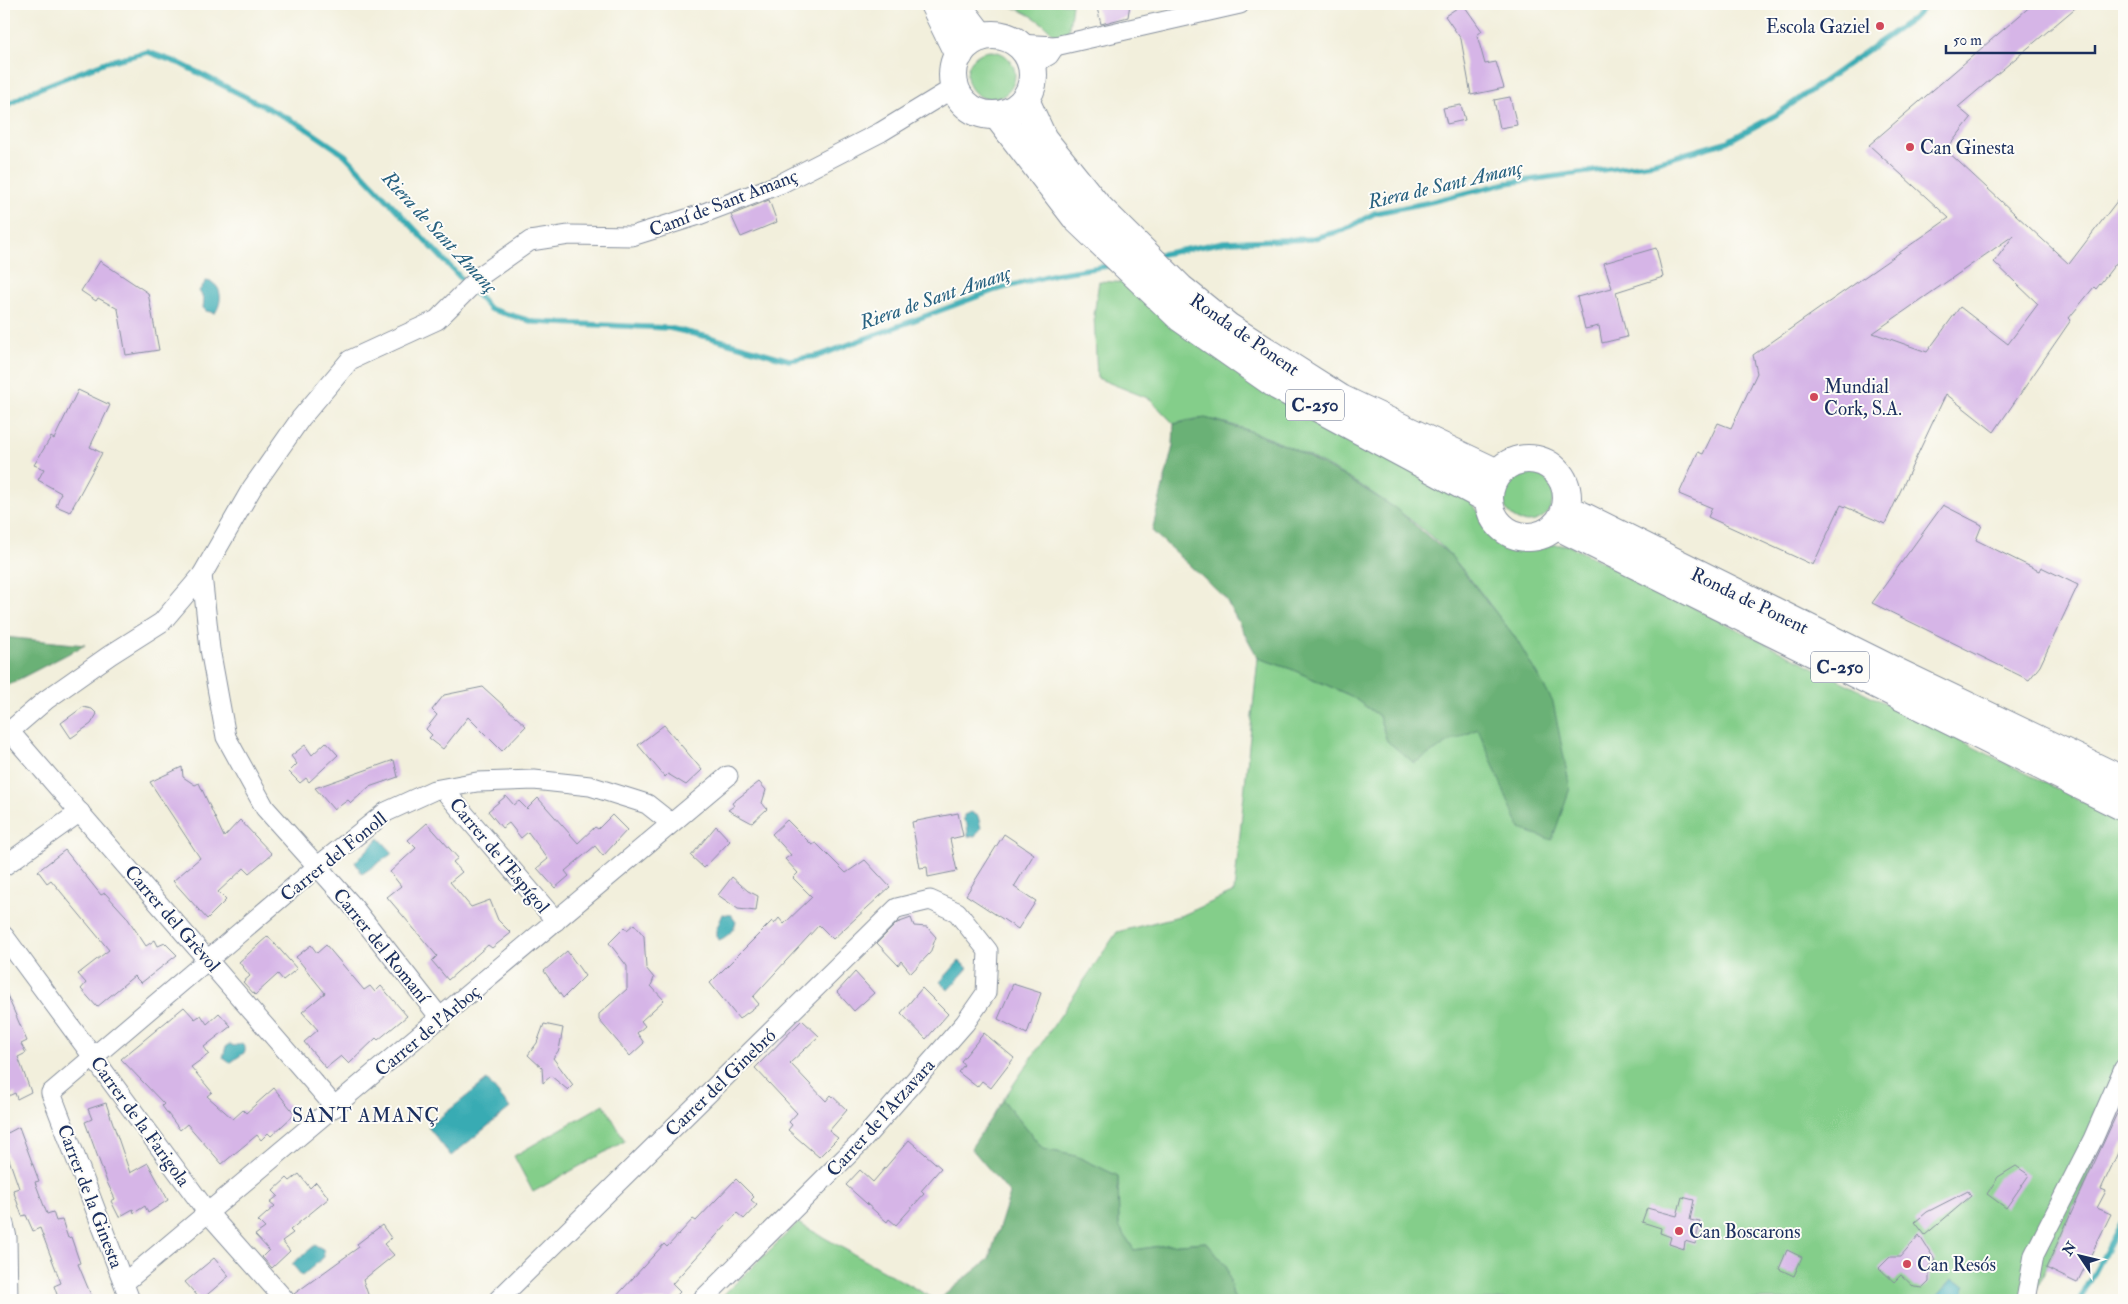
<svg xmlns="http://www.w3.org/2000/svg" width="2128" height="1304" font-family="'IM FELL Double Pica',serif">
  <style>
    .green { fill: #84ce8a; stroke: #507e74 }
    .forest { fill: #6bb176; stroke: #43706a }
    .water { fill: #39abb3; stroke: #2a6d88 }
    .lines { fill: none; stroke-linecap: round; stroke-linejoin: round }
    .stream { stroke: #39abb3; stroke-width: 5.5 }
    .building { fill: #d6b5e7; fill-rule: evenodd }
    .street-casing { stroke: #868f9d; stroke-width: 21 }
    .primary-casing { stroke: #868f9d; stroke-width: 30 }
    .street { stroke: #fff; stroke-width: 19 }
    .primary { stroke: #fff; stroke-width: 28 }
    .poi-dot { fill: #d1495b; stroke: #fdfcf7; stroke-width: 2 }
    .labels { text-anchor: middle; stroke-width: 4; stroke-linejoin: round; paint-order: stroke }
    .shield { fill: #fdfcf7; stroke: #5f6c8c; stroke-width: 1 }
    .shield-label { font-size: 18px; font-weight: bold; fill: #1b2f5e }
    .poi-label { font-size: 19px; fill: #1b2f5e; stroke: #fdfcf7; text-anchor: start }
    .street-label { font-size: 19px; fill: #1b2f5e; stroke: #fdfcf7 }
    .water-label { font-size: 20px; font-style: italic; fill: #276180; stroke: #fdfcf7 }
    .neighbourhood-label { font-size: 20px; letter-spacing: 1px; fill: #1b2f5e; stroke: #fdfcf7 }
  </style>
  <rect width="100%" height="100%" fill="#fdfcf7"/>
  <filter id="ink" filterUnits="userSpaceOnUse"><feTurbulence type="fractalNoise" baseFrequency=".02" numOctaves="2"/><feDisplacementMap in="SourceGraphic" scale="10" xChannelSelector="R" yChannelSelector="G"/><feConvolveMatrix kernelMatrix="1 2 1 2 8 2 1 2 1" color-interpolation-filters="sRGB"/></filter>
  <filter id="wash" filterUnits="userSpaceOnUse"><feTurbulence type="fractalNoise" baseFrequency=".0096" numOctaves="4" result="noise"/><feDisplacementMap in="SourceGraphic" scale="20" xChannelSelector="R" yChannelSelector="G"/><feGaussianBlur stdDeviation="1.12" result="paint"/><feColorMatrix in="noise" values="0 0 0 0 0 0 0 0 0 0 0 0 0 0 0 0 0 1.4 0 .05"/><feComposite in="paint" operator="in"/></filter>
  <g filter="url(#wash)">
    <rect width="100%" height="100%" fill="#f2efdc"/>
    <g class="green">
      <path d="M1005,4H1072L1068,37L1057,38C1042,20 1027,12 1005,4Z"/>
      <circle cx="991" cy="75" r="24"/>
      <path d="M1099,281L1129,283L1467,495C1480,513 1495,545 1522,546C1537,546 1552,544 1568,545L2124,822V1094L2032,1300H1238L1233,1296L1227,1267L1206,1242L1167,1245L1134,1250L1119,1226L1118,1176L1076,1156L1043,1149L1003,1100L1117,932L1183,915L1234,892L1258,658L1291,669L1351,696L1379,716L1387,741L1453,740L1478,729L1495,765L1515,637C1494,611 1474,582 1452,557C1403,503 1279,431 1207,419C1197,417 1183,422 1174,424L1150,399L1097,378L1094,315Z"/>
      <circle cx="1528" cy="497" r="25"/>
      <polygon points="604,1104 625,1141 533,1192 514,1156"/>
      <polygon points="798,1223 936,1300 718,1300"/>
    </g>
    <g class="forest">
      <polygon points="4,62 9,97 4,100"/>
      <polygon points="1205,418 1249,431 1291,448 1345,477 1395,508 1451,556 1515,637 1553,702 1570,788 1552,840 1520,829 1478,729 1453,740 1414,763 1387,741 1379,716 1351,696 1291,669 1258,658 1225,598 1152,531 1173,446 1174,424"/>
      <polygon points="4,637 85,645 4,687"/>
      <polygon points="1003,1100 1043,1149 1076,1156 1118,1176 1119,1226 1134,1250 1167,1245 1206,1242 1227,1267 1233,1296 1238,1300 938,1300 989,1259 1010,1194 971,1148"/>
    </g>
    <g class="water">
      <path d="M206,281C223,283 223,302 215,313L206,311L203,308L204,299L199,291Z"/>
      <polygon points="971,812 978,816 981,828 975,837 968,836 967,824 964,821 964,815"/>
      <polygon points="379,838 393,853 362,874 355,862"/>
      <path d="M723,914L731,915L736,922C735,929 726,938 719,940L716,937V930Z"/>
      <polygon points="959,961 968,968 948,990 940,982"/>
      <polygon points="242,1043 245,1047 245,1052 230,1063 223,1058 226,1046 230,1044 234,1046"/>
      <polygon points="487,1080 510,1108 451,1156 428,1127"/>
      <polygon points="315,1245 323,1249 324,1257 302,1276 292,1264"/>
      <polygon points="1951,1280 1965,1285 1963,1289 1966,1292 1959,1300 1933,1300"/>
    </g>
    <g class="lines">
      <g class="stream">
        <polyline points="4,107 30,92 70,76 106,62 148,52 181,64 301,125 345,155 490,309 534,322 669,328 712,338 789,360 818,356 995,290 1055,274 1114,265"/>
        <polyline points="1157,255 1224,242 1310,239 1344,230 1375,213 1426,203 1507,183 1653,163 1726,142 1776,115 1915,17 1927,4"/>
        <polyline points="2080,1300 2124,1218"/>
      </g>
    </g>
    <g id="blocks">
      <g class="building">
        <polygon points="1096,4 1130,4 1128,17 1101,24"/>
        <polygon points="1463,4 1482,31 1477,35 1485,64 1496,62 1504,88 1471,95 1461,39 1445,16"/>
        <path d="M2033,4H2080L1958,107L1971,118L1946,150L2069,264L2124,192V253L2096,289L2094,287L2069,318L2071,320L1994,432L1946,394L1885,524L1841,505L1813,565L1708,517L1712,508L1679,494L1698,452L1703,454L1718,423L1731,428L1757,373L1753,355L1949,218L1869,145ZM2014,235L1994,262L2038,304L2008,344L1960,307L1927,352L1873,333Z"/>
        <polygon points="1510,97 1517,125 1500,128 1494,100"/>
        <polygon points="1461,105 1465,120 1447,124 1443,108"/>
        <polygon points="769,200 777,222 741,237 731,215"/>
        <polygon points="1656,248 1663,277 1616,292 1627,337 1602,343 1599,326 1585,329 1577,297 1612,288 1604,263"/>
        <polygon points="100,261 148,293 159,350 126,355 118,309 98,298 96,301 81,291"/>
        <polygon points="78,390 110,405 90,447 102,453 70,512 56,506 61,493 38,480 44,469 34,465 51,437 54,439"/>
        <polygon points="1943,505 1982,525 1976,540 2039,571 2041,567 2078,585 2040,666 2029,680 1872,603"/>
        <polygon points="483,687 526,726 502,751 468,717 443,749 429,738 432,735 426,729 437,715 432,710 444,695"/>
        <polygon points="83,707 92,709 97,714 91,724 71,738 61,723"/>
        <polygon points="664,725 702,770 686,785 668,774 665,777 638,745"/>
        <polygon points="326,742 338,755 309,782 306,778 300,783 289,772 297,764 291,756 305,745 312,755"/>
        <polygon points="394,760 398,777 369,787 351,803 348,800 334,810 315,788"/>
        <polygon points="182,767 183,777 195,785 199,783 224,837 240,820 272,854 249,873 244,868 218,892 226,900 207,919 173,881 200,858 150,782"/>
        <polygon points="759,782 766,790 762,803 767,809 752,823 728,810 734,806 732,803"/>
        <polygon points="506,796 514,805 519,801 527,809 538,798 578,843 595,827 598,829 612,815 627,830 603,856 595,846 565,871 569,876 555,888 537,868 548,859 528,832 521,838 509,823 502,828 488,811"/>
        <polygon points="958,813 963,836 950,839 957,871 928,877 927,867 920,868 912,822"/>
        <polygon points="787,820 812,845 816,843 846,873 865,860 890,887 833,939 819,925 753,997 759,1004 739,1019 710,983 772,921 774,924 779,918 784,924 812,897 793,878 798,873 785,859 791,855 772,834"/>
        <polygon points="427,823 458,858 453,862 462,872 450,882 471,907 490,900 498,920 511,933 492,948 488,945 448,980 432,961 437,956 387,897 401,886 390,872 416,848 408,840"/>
        <polygon points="716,826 730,841 704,868 691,856"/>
        <polygon points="1004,834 1034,854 1014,887 1036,901 1018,929 966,895"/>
        <polygon points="65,850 101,895 105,893 126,916 146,946 155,940 158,946 165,943 177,955 141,983 134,976 97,1007 81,989 86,983 78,974 109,950 51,880 47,883 38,871"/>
        <polygon points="732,877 748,891 758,896 756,911 738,909 718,895"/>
        <polygon points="911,918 914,926 927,927 936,937 930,953 911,973 901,961 898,965 877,943 897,923"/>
        <polygon points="634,924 644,936 646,968 654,978 651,986 664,1000 641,1021 645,1026 637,1033 644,1043 630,1056 599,1020 599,1014 627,989 627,966 609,943 625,927 627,930"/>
        <polygon points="268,936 297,969 283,980 278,974 255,995 243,982 250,976 239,962"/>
        <polygon points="311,945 317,953 326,945 364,990 370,986 375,992 381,986 407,1016 378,1040 376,1038 349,1064 341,1056 326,1068 304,1042 318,1030 302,1012 325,993 296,957"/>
        <polygon points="567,951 585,976 563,998 544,971"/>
        <polygon points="855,972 874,993 854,1011 837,992"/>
        <polygon points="1013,984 1041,993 1027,1034 998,1019"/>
        <polygon points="4,988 27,1041 21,1044 26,1053 18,1057 31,1092 17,1099 15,1093 4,1098"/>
        <polygon points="922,988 948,1014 926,1039 901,1013"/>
        <polygon points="184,1007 195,1019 201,1015 207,1024 219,1013 231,1026 204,1047 209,1054 191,1067 212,1092 207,1096 233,1119 243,1110 246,1113 274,1088 295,1114 271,1136 268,1133 261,1140 257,1135 222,1164 187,1124 180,1130 162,1106 164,1104 121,1059"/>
        <polygon points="802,1020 819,1036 790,1063 826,1101 831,1095 847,1110 829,1131 838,1138 819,1157 788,1130 792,1125 789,1122 797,1113 755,1068"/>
        <polygon points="544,1024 563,1028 559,1050 553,1058 573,1085 568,1090 551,1076 543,1083 542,1068 528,1055 537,1043"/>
        <polygon points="984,1033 1014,1058 991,1088 982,1081 977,1087 958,1072 964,1065 961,1061"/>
        <polygon points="2124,1098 2124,1140 2101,1189 2106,1191 2097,1208 2111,1214 2077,1283 2046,1268"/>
        <polygon points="106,1103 130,1173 148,1163 168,1200 148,1213 145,1206 134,1213 133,1209 119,1217 111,1201 115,1199 107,1182 85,1122 92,1119 88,1109"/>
        <polygon points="19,1127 39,1181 35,1182 47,1214 53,1212 56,1221 62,1220 68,1238 71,1237 80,1263 78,1264 93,1300 59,1300 54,1286 61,1283 40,1228 33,1231 26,1215 22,1216 13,1190 19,1188 4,1145 4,1135"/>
        <polygon points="909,1140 941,1168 921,1191 924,1194 896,1225 889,1219 887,1222 846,1185 860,1170 873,1182"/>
        <polygon points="2016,1166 2029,1175 2006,1208 1987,1194 1998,1177"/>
        <polygon points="299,1174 310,1188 316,1182 329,1198 290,1230 293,1233 282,1241 290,1251 272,1268 262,1257 269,1250 255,1235 265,1228 258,1221 275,1206 270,1202 278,1196 273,1191 287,1178 290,1181"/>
        <polygon points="736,1179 754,1197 751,1200 757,1205 744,1219 737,1213 672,1284 680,1292 672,1300 613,1300 664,1244 667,1247 693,1219 696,1221"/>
        <polygon points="1968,1191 1971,1196 1925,1235 1915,1222 1927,1212"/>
        <polygon points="1682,1197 1694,1200 1690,1220 1700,1222 1695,1244 1685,1241 1684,1249 1669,1244 1671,1237 1660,1233 1661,1228 1642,1222 1647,1208 1677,1216"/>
        <polygon points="382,1225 391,1238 384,1244 394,1255 363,1280 370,1300 296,1300 294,1294 359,1247 357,1244"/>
        <polygon points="1919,1235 1935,1260 1929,1266 1929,1282 1923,1288 1914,1287 1901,1275 1894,1282 1879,1268 1890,1257 1900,1257"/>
        <polygon points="1787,1250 1802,1257 1794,1276 1779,1269"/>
        <polygon points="214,1258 229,1276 201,1300 185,1282"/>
      </g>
    </g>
  </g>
  <g filter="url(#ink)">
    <use href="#blocks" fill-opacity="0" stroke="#868f9d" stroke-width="1"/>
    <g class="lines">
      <defs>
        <g id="street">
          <polyline points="1018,44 1055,46 1240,4"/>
          <polyline points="1032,65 1049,55 1055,46"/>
          <polyline points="202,575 210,649 226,737 265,808 351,904 441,1019"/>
          <polyline points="9,731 335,1107"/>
          <polyline points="4,736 46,700 110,655 162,622 202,575 252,488 301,418 350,360 437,320 483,274 530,241 569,235 632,236 699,215 780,184 881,132 955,87"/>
          <polyline points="443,789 556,921"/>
          <polyline points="4,866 80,812"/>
          <polyline points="4,936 208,1213 285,1300"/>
          <polyline points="4,1224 7,1238 8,1300"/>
          <polyline points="124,1283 728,776"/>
          <polyline points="130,1300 51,1093 317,867 386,812 434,790 477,782 534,780 590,786 647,804 671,823"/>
          <polyline points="498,1300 897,908 930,900 957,912 988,951 986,993 965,1023 860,1143 702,1300"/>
          <polyline points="2026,1300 2034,1255 2093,1139 2124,1068"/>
        </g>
        <g id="primary">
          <polyline points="934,4 959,55"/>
          <polyline points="956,4 981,37"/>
          <circle cx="993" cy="75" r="40"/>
          <polyline points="1025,100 1043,139 1097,206 1180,288 1228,327 1341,399 1497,473"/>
          <polyline points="997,115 1077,219 1181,318 1278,386 1488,499"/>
          <circle cx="1528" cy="498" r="39"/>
          <polyline points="1566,508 1888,668 2124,781"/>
          <polyline points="1556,525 2124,807"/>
        </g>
      </defs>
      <use href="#street" class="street-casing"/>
      <use href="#primary" class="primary-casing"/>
      <use href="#street" class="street"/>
      <use href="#primary" class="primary"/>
    </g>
  </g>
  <g class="poi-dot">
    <circle cx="1880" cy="26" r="5"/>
    <circle cx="1910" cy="147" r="5"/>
    <circle cx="1814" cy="397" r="5"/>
    <circle cx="1679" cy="1231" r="5"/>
    <circle cx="1907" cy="1264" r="5"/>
  </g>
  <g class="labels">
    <g class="shield">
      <rect x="1286" y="389.5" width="58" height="31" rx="4"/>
      <rect x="1811" y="651.5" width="58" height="31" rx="4"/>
    </g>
    <g class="shield-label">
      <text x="1315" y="411">C-250</text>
      <text x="1840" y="673">C-250</text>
    </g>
    <g class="poi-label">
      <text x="1870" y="33" text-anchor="end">Escola Gaziel</text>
      <text x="1920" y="154">Can Ginesta</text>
      <text x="1824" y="393">Mundial<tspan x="1824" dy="22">Cork, S.A.</tspan></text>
      <text x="1689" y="1238">Can Boscarons</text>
      <text x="1917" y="1271">Can Resós</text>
    </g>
    <g class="street-label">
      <text transform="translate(723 202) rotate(-21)" y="7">Camí de Sant Amanç</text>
      <text transform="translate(1245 334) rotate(35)" y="7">Ronda de Ponent</text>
      <text transform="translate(1750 600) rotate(26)" y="7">Ronda de Ponent</text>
      <text transform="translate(500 855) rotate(50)" y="7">Carrer de l'Espígol</text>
      <text transform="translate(333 856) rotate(-39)" y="7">Carrer del Fonoll</text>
      <text transform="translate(173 918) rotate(49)" y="7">Carrer del Grèvol</text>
      <text transform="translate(382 945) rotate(51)" y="7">Carrer del Romaní</text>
      <text transform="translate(427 1030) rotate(-40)" y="7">Carrer de l'Arboç</text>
      <text transform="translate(720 1082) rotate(-44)" y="7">Carrer del Ginebró</text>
      <text transform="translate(880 1117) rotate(-48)" y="7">Carrer de l'Atzavara</text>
      <text transform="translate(141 1121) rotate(54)" y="7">Carrer de la Farigola</text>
      <text transform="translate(91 1196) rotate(69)" y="7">Carrer de la Ginesta</text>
    </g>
    <g class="water-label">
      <text transform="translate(1445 184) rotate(-13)" y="7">Riera de Sant Amanç</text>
      <text transform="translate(440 232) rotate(47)" y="7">Riera de Sant Amanç</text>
      <text transform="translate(935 297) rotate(-19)" y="7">Riera de Sant Amanç</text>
    </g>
    <g class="neighbourhood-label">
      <text x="366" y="1122">SANT AMANÇ</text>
    </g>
  </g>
  <rect width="2128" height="1304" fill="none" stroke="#fdfcf7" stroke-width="20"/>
  <g transform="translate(2080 1256) rotate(305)" stroke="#fdfcf7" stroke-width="4" paint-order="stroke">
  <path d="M0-4L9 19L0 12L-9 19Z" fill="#1b2f5e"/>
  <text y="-8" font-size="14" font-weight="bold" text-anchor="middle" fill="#1b2f5e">N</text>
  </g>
  <path d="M1946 45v8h149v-8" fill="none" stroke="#1b2f5e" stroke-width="2.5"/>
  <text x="1953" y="45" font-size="15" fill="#1b2f5e" stroke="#fdfcf7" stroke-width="4" paint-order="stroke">50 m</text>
</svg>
